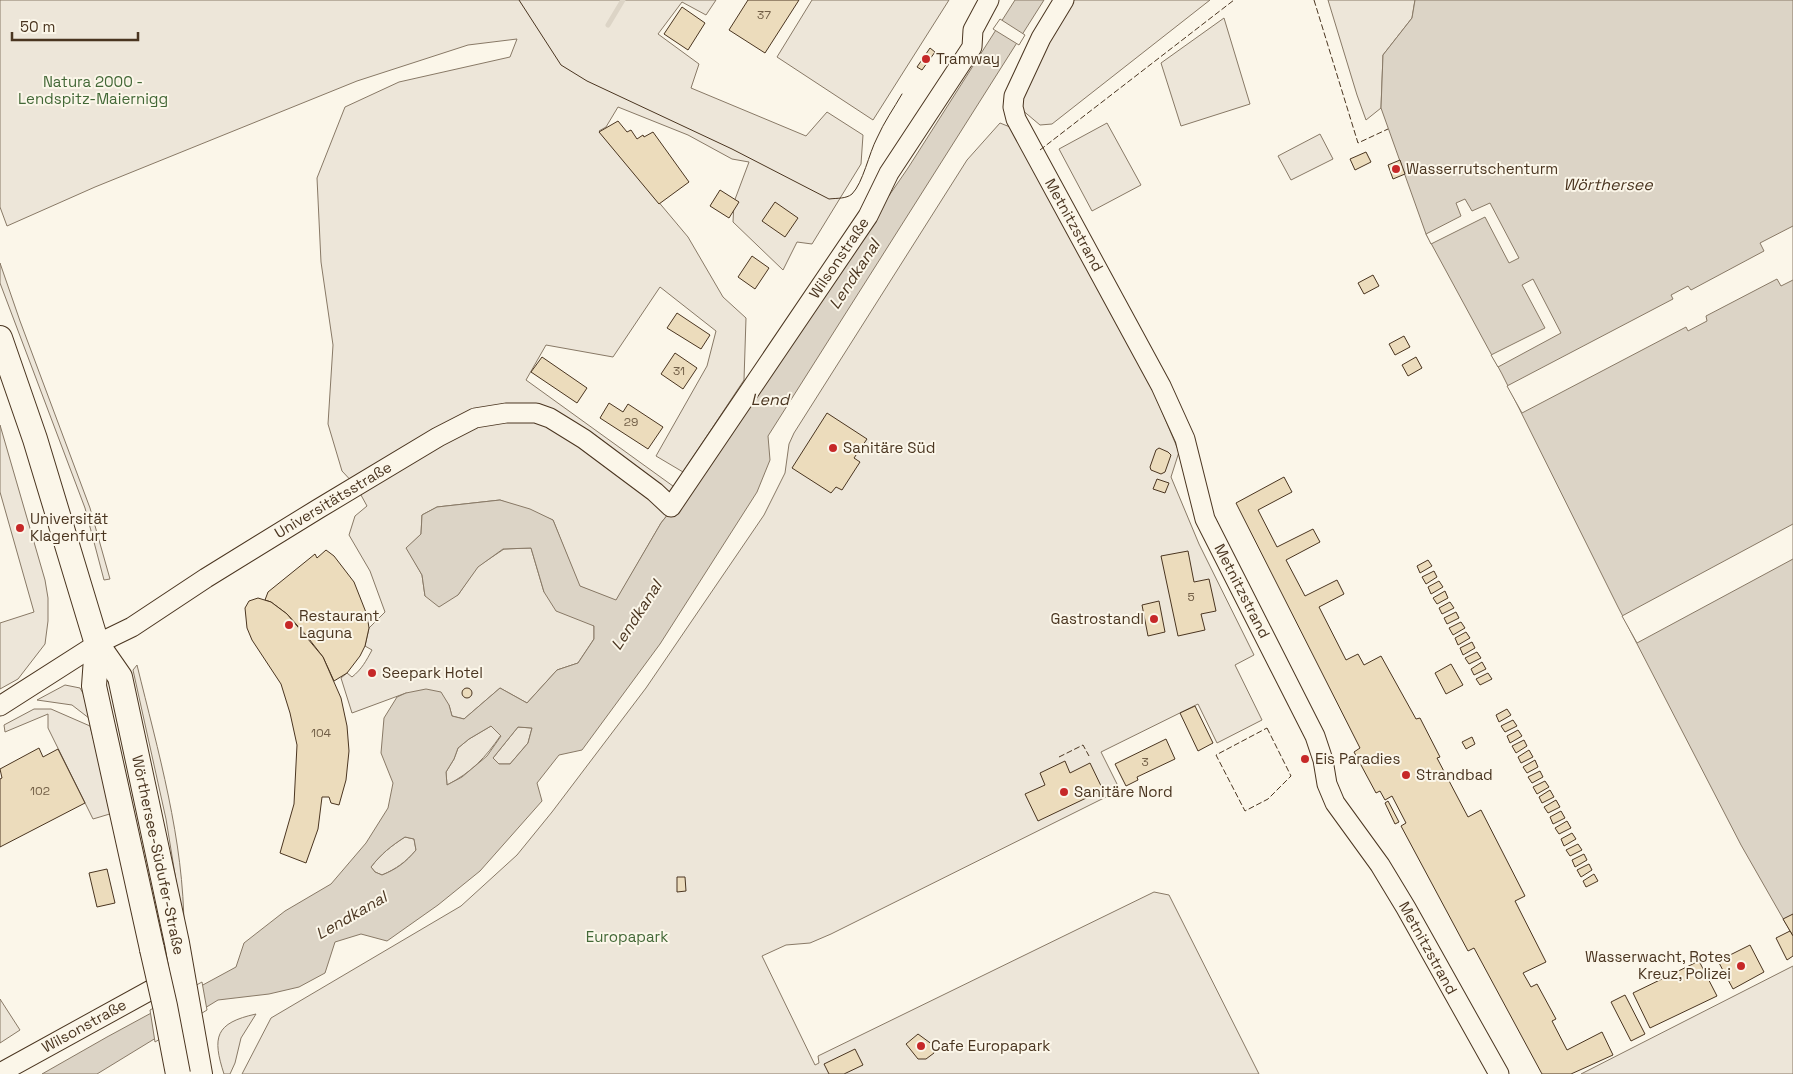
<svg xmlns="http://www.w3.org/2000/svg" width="1793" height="1074" font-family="'Space Grotesk',sans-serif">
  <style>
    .green { fill: #ede6d9; stroke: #887966 }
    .water { fill: #dcd4c6; stroke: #887966; fill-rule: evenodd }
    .pier { fill: #fbf6e9; stroke: #887966 }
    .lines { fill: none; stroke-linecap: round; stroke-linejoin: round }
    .stream { stroke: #dcd4c6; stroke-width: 5 }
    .building { fill: #ecdcbc; stroke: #4a3520 }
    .minor-casing { stroke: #4a3520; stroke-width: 21 }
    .major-casing { stroke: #4a3520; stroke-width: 26 }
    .minor { stroke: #fbf6e9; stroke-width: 19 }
    .major { stroke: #fbf6e9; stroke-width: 24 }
    .tram { stroke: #4a3520; stroke-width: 1 }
    .major-bridge-casing { stroke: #4a3520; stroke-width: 26; stroke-linecap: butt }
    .major-bridge { stroke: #fbf6e9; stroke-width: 24 }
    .fence { stroke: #4a3520; stroke-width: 1; stroke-dasharray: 6 2.5; stroke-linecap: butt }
    .poi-dot { fill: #c62828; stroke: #fbf6e9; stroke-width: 2 }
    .labels { text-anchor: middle; stroke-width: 4; stroke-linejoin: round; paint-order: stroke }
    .number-label { font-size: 12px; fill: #725f47 }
    .poi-label { font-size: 15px; fill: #4a3520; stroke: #fbf6e9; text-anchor: start }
    .park-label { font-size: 15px; fill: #436837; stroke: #fbf6e9 }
    .street-label { font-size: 15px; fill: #4a3520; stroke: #fbf6e9 }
    .water-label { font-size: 16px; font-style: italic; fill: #4a3520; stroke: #fbf6e9 }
  </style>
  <rect width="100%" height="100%" fill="#fbf6e9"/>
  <g class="green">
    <path d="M0,0H716L706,15L682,2L658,34L699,64L691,88L806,136L827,112L863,135L861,164L812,244L797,242L783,270L733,222L734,202L749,162L732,159L688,135L618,107L606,127L599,131L688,237L723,297L746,318L744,380L683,472L656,456L707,366L716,331L660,287L613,357L546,345L526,380L684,494L661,523L616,601L579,586L553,520L500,500L437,507L422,515L421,534L407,548L422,575L425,596L458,595L477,567L504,549L531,548L544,592L594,626V639L578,663L557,670L527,703L500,688L464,719L452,716L449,705L406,693L352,713L341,678L347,673L352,677C362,669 366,661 372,650L365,646L369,628L385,612L370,571L349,535L355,516L367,506L356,486L342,471L328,424L333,345L321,262L317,178L345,107L399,82L510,57L517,39L468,45L357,81L95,187L7,226L0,207Z"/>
    <polygon points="812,0 949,0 873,120 777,57"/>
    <polygon points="1074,0 1210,0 1052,124 1040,125 1021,109 1019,95"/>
    <polygon points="1328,0 1415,0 1412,18 1383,55 1381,108 1366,120 1357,95"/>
    <polygon points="1224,18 1250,104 1181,126 1161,63"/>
    <polygon points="1000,123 1010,127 1152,388 1179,452 1171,477 1199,544 1254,655 1235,665 1262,720 1217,743 1198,704 1101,752 1120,790 831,934 810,943 786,945 762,956 815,1065 819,1063 818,1056 1154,892 1169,895 1259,1074 242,1074 271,1018 461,906 517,855 552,812 646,688 764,515 785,473 789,444 794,433 967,160"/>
    <polygon points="1107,123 1141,185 1092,211 1059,149"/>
    <polygon points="1320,134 1333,159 1291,180 1278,156"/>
    <polygon points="0,263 20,321 90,508 110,579 104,580 85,508 0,283"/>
    <polygon points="0,425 45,580 48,598 48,621 45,644 18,679 0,689 0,623 34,612 0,492"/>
    <path d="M137,665C158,751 184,840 184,930L166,819L133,670Z"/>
    <polygon points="65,685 80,688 88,702 94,722 72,705 37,700"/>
    <polygon points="34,709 51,709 90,726 113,813 93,819 48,728 48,714 5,732 4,725"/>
    <path d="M491,726L501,735C485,758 472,772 447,785L446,772L454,759L458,748L469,739Z"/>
    <polygon points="518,727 532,728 528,743 510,764 499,764 493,758"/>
    <path d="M405,837L414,839L416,850C406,862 396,869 382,875L375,872L371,867C381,854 391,846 405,837Z"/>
    <polygon points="1793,966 1793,1074 1581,1074"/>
    <polygon points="0,999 20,1030 0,1043"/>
    <path d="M256,1014L241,1038L235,1063L230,1074H224C212,1037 215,1023 256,1014Z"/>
  </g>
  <g class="water">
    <path d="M1015,0H1044L768,436L770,460L757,492L660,644L582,750L559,755L537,783L542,801L480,871L438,905L387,941L361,934L335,942L325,973L299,987L269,994L218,1000L97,1074H42L107,1037L236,967L244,943L285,911L331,884L366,843L388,808L393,783L381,753L384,718L397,697L406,693L426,689L441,692L449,705L452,716L464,719L500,688L527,703L557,670L578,663L594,639V626L556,611L544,592L531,548L503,549L478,567L458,595L439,607L425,596L422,575L406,548L421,534L422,515L437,507L500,500L530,509L553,520L580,586L616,600L661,523L684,494L908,168ZM491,726L501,736L487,756L462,777L447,785L446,772L454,759L458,748L469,739ZM518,727L532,728L528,743L510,764H499L493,758ZM405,837L414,839L416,850C406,862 397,869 382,875L375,872L371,867C381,854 391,846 405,837Z"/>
    <polygon points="1415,0 1793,0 1793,936 1741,845 1618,607 1502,374 1426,234 1381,108 1383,55 1412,18"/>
  </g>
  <g class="pier">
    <polygon points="1000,19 1025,35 1019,45 993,29"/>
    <polygon points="1465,199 1472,211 1490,203 1519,258 1509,263 1485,217 1431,244 1426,234 1461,216 1456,203"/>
    <polygon points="1793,226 1793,280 1781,286 1777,279 1706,316 1707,321 1688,331 1686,327 1522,413 1507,386 1673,299 1671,295 1688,286 1691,290 1764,251 1760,243"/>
    <polygon points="1533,279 1561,333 1498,367 1491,355 1545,328 1522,285"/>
    <polygon points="1793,524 1793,559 1637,643 1622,616"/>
    <polygon points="202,982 207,1010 155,1042 150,1010"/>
  </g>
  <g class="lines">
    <polyline class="stream" points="608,25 623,0"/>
  </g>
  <g class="building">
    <polygon points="748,0 799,0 765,53 729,30"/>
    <polygon points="682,7 705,23 688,50 664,34"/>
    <polygon points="930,48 935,52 922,70 917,67"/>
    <polygon points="618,121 627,132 631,130 637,139 643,135 644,137 653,132 689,182 659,204 599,132"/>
    <polygon points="1366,152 1371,162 1355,170 1350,159"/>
    <polygon points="1400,160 1405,174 1393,179 1388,165"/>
    <polygon points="720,190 739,202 729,218 710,206"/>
    <polygon points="775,202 798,218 785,237 762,221"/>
    <polygon points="752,256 769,268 755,289 738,277"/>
    <polygon points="1373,275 1379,286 1364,294 1358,283"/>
    <polygon points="677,313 710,335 701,349 667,328"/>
    <polygon points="1404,336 1410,347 1395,355 1389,344"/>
    <polygon points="675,353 697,368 683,389 661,374"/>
    <polygon points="542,357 587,388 577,403 531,372"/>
    <polygon points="1416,357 1422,368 1408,376 1402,365"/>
    <polygon points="609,403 623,412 628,404 663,427 648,449 600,418"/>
    <polygon points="827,413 867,439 854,458 860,462 842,490 836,487 831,493 792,468"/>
    <polygon points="1159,448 1168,452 1171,455 1165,472 1161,474 1151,470 1150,467 1156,450"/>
    <polygon points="1284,477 1292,492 1258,510 1277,547 1313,529 1320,542 1286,560 1305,596 1337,580 1344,594 1319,607 1346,660 1358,654 1364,665 1381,656 1416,719 1420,718 1440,757 1437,758 1468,817 1481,810 1525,896 1515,901 1546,962 1523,973 1531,987 1537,984 1556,1019 1552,1021 1567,1050 1602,1032 1613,1055 1571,1074 1542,1074 1474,948 1468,951 1401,826 1406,823 1392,796 1385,800 1380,791 1376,793 1354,752 1360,748 1236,503"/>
    <polygon points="1157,479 1169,483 1165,493 1153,489"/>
    <polygon points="326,550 334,556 354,582 367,615 369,628 365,646 360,656 347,673 334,681 323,657 306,635 287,614 271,602 265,600 268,592 315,554 317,558"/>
    <polygon points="1188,551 1194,582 1209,579 1216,611 1201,614 1205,630 1178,636 1161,556"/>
    <polygon points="1428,560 1432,566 1420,573 1417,566"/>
    <polygon points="1434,571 1437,577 1426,584 1422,577"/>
    <polygon points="1439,581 1443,587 1431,594 1428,587"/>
    <polygon points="1445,591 1448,598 1437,604 1433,598"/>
    <polygon points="258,598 271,602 287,614 323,657 341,698 347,726 349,751 346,780 339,805 331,803 329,797 322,797 318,829 306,863 280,853 294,804 297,745 290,713 281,684 252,640 247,628 245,608 249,601"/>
    <polygon points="1159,601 1165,632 1148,636 1142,605"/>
    <polygon points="1450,602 1454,608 1442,614 1439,608"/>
    <polygon points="1456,612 1459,618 1447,624 1444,618"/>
    <polygon points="1461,622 1465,628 1453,635 1449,628"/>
    <polygon points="1466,632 1470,638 1458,645 1455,638"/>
    <polygon points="1472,642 1475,648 1463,655 1460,648"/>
    <polygon points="1477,652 1481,658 1469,664 1465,658"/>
    <polygon points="1482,662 1486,669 1474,675 1471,669"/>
    <polygon points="1451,664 1463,685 1446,694 1435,673"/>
    <polygon points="1488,673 1492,679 1480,685 1476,679"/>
    <circle cx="467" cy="693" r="5"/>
    <polygon points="1195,706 1213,743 1198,751 1180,713"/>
    <polygon points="1507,709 1511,715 1499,722 1496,715"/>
    <polygon points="1513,720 1517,726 1505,732 1501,726"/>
    <polygon points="1518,730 1522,736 1510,743 1507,736"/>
    <polygon points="1472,737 1475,744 1466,749 1462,742"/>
    <polygon points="1166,739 1175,759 1137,777 1138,780 1126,786 1115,764"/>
    <polygon points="1524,740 1527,746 1516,753 1512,746"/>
    <polygon points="39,748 43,757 58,749 85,803 0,847 0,779 2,778 0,769"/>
    <polygon points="1529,750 1533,757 1521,763 1518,757"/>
    <polygon points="1535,760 1538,767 1527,773 1523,767"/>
    <polygon points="1065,761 1070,773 1090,763 1103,790 1038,821 1025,794 1045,785 1040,773"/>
    <polygon points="1540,771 1543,777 1532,783 1528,777"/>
    <polygon points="1545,781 1549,787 1537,794 1533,787"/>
    <polygon points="1550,790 1554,797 1542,803 1539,797"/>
    <polygon points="1556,800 1560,807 1548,813 1544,807"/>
    <polygon points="1388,801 1399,822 1395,824 1385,803"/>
    <polygon points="1561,811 1565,818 1553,824 1550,817"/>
    <polygon points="1567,821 1571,828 1559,834 1555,828"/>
    <polygon points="1572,833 1576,839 1564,846 1561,839"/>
    <polygon points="1578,844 1582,850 1570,856 1566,850"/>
    <polygon points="1584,854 1587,860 1575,867 1572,860"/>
    <polygon points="1589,864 1592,870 1581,877 1577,870"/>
    <polygon points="107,869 115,903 97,907 89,873"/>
    <polygon points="1594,874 1598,881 1586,887 1583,881"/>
    <polygon points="677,877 685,877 686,891 677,892"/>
    <polygon points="1793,914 1793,936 1783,919"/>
    <polygon points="1790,931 1793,936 1793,956 1787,960 1776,938"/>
    <polygon points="1750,945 1764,972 1733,989 1718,961"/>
    <polygon points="1699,961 1717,996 1650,1028 1633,993"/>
    <polygon points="1625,995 1645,1034 1631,1041 1611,1002"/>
    <polygon points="918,1034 933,1045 934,1053 926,1059 918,1059 906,1044"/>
    <polygon points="855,1049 863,1065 844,1074 829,1074 824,1064"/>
  </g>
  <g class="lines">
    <defs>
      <g id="minor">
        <polyline points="1064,0 1041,38 1014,96 1013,107 1016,119 1161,386 1185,439 1205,519 1315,736 1323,760 1327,784 1335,803 1380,865 1406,908 1499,1074"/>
        <polyline points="0,706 97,644 132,627 206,578 318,509 438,437 475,418 506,413 536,413 550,418 584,439 655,492 671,507 868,216 889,173 972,47 973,30 989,0"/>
        <polyline points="0,1073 169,980"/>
      </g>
      <g id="major">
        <polyline points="0,338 35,439 97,644 120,677 177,943 200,1074"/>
        <polyline points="97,644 94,686 152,949"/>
      </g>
    </defs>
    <use href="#minor" class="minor-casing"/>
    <use href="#major" class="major-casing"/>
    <use href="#minor" class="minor"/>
    <use href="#major" class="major"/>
    <path class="tram" d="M519,0L561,65L587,81L732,149L829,199C837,198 846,199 852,194C863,183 869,153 877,138C884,122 894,108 902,94"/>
    <defs>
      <polyline id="major-bridge" points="152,949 165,1006 178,1074"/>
    </defs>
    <use href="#major-bridge" class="major-bridge-casing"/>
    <use href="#major-bridge" class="major-bridge"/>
    <g class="fence">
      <polyline points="1314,0 1358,143 1388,129"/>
      <polyline points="1040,150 1234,0"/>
      <polygon points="1267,728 1291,776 1268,799 1245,811 1216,755"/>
      <polyline points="1059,757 1083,745 1089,756"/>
    </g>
  </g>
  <g class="poi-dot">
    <circle cx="926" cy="59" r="5"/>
    <circle cx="1396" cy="169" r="5"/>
    <circle cx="833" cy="448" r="5"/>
    <circle cx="20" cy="528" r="5"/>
    <circle cx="1154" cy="619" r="5"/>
    <circle cx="289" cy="625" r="5"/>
    <circle cx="372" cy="673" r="5"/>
    <circle cx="1305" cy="759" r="5"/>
    <circle cx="1406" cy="775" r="5"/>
    <circle cx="1064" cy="792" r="5"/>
    <circle cx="1741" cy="966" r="5"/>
    <circle cx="921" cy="1046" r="5"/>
  </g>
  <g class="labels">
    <g class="number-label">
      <text x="764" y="19">37</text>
      <text x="679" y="375">31</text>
      <text x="631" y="426">29</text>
      <text x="1191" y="601">5</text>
      <text x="321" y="737">104</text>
      <text x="1145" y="766">3</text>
      <text x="40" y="795">102</text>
    </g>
    <g class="poi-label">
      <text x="936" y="64">Tramway</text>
      <text x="1406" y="174">Wasserrutschenturm</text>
      <text x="843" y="453">Sanitäre Süd</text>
      <text x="30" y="524">Universität<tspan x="30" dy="17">Klagenfurt</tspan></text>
      <text x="299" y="621">Restaurant<tspan x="299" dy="17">Laguna</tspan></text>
      <text x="1144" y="624" text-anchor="end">Gastrostandl</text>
      <text x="382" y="678">Seepark Hotel</text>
      <text x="1315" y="764">Eis Paradies</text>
      <text x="1416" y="780">Strandbad</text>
      <text x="1074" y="797">Sanitäre Nord</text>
      <text x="1731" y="962" text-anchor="end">Wasserwacht, Rotes<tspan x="1731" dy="17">Kreuz, Polizei</tspan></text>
      <text x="931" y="1051">Cafe Europapark</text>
    </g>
    <g class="park-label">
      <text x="93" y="87">Natura 2000 -<tspan x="93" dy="17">Lendspitz-Maiernigg</tspan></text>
      <text x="627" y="942">Europapark</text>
    </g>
    <g class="street-label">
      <text transform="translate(1074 225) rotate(61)" y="5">Metnitzstrand</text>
      <text transform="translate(839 258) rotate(-56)" y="5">Wilsonstraße</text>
      <text transform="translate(333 500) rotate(-31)" y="5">Universitätsstraße</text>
      <text transform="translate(1242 591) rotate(63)" y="5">Metnitzstrand</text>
      <text transform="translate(158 855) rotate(78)" y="5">Wörthersee-Südufer-Straße</text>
      <text transform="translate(1428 948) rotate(61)" y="5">Metnitzstrand</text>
      <text transform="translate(84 1026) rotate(-29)" y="5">Wilsonstraße</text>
    </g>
    <g class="water-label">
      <text x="1608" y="190">Wörthersee</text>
      <text transform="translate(854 274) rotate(-57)" y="6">Lendkanal</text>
      <text x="770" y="405">Lend</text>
      <text transform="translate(636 615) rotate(-57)" y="6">Lendkanal</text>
      <text transform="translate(351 915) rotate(-30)" y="6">Lendkanal</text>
    </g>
  </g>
  <path d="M12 32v8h126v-8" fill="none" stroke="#4a3520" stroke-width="2.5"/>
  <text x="20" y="32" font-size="15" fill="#4a3520" stroke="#fbf6e9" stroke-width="4" paint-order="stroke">50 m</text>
</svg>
